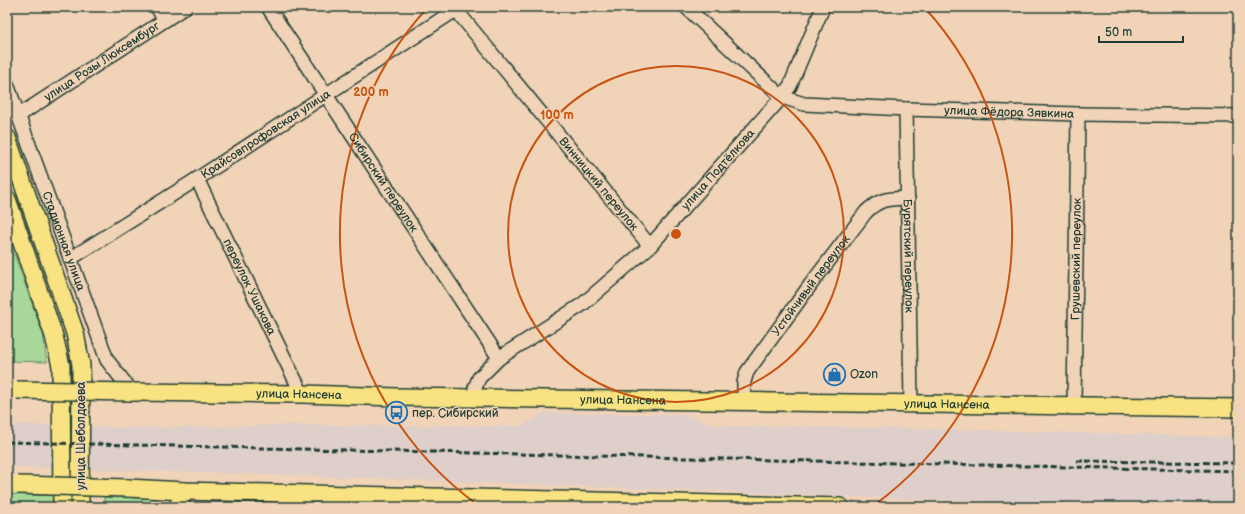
<svg xmlns="http://www.w3.org/2000/svg" width="1245" height="514" font-family="'Balsamiq Sans',sans-serif">
  <style>
    .built { fill: #dfcfca }
    .green { fill: #a7d899; stroke: #638a66 }
    .lines { fill: none; stroke-linecap: round; stroke-linejoin: round }
    .minor-casing { stroke: #1f3d34; stroke-width: 16 }
    .major-casing { stroke: #1f3d34; stroke-width: 20 }
    .minor { stroke: #f1d3b7; stroke-width: 13 }
    .major { stroke: #f8e281; stroke-width: 17 }
    .rail { stroke: #1f3d34; stroke-width: 3; stroke-dasharray: 6 3; stroke-linecap: butt }
    .major-bridge-casing { stroke: #1f3d34; stroke-width: 20; stroke-linecap: butt }
    .major-bridge { stroke: #f8e281; stroke-width: 17 }
    .ring { fill: none; stroke: #ca5512; stroke-width: 2 }
    .labels { text-anchor: middle; stroke-width: 3; stroke-linejoin: round; paint-order: stroke }
    .street-label { font-size: 12px; fill: #1f3d34; stroke: #f1d3b7 }
    .poi-label { font-size: 12px; fill: #1f3d34; stroke: #f1d3b7; text-anchor: start }
    .centre { fill: #ca5512; stroke: #f1d3b7; stroke-width: 2 }
    .ring-label { font-size: 12px; text-anchor: middle; font-weight: bold; fill: #ca5512; stroke: #f1d3b7; stroke-width: 3; stroke-linejoin: round; paint-order: stroke }
  </style>
  <rect width="100%" height="100%" fill="#f1d3b7"/>
  <filter id="ink" filterUnits="userSpaceOnUse"><feTurbulence type="fractalNoise" baseFrequency=".025" numOctaves="2"/><feDisplacementMap in="SourceGraphic" scale="8" xChannelSelector="R" yChannelSelector="G"/><feConvolveMatrix kernelMatrix="1 2 1 2 8 2 1 2 1" color-interpolation-filters="sRGB"/></filter>
  <g filter="url(#ink)">
    <polygon class="built" points="545,412 686,415 715,425 734,426 904,428 1238,437 1238,505 1013,503 278,475 7,467 7,424 126,428 289,425 522,426"/>
    <g class="green">
      <polygon points="7,234 43,334 47,362 7,361"/>
      <polygon points="7,494 59,496 59,507 7,507"/>
      <polygon points="104,497 148,498 158,500 165,507 104,507"/>
    </g>
    <g class="lines">
      <defs>
        <g id="minor">
          <polyline points="157,7 165,20"/>
          <path id="s1" d="M268,7L499,358"/>
          <path id="s2" d="M686,7L782,97L804,104L906,109L1078,114L1238,116"/>
          <path id="s3" d="M456,10L650,246"/>
          <path id="s4" d="M7,84L107,360L132,392"/>
          <path id="s5" d="M906,109L911,403"/>
          <path id="s6" d="M18,116L185,7"/>
          <path id="s7" d="M197,179L302,394"/>
          <path id="s8" d="M70,259L197,179L460,7"/>
          <path id="s9" d="M474,398L475,388L479,378L499,358L583,304L650,246L782,97L790,86L823,7"/>
          <path id="s10" d="M744,402V382L747,372L811,284L866,212C880,198 889,199 908,198"/>
          <path id="s11" d="M1074,405L1078,114"/>
        </g>
        <g id="major">
          <polyline points="7,138 75,333 81,365 80,507"/>
          <polyline points="7,199 54,336 61,366 62,507"/>
          <path id="s12" d="M132,392L302,394L397,397L1238,408"/>
          <polyline points="128,488 184,491 840,507"/>
          <polyline points="178,507 184,491"/>
        </g>
      </defs>
      <use href="#minor" class="minor-casing"/>
      <use href="#major" class="major-casing"/>
      <use href="#minor" class="minor"/>
      <use href="#major" class="major"/>
      <g class="rail">
        <polyline points="7,442 1238,471"/>
        <polyline points="1077,461 1238,463"/>
      </g>
      <defs>
        <g id="major-bridge">
          <polyline points="17,390 132,392"/>
          <polyline points="18,485 128,488"/>
        </g>
      </defs>
      <use href="#major-bridge" class="major-bridge-casing"/>
      <use href="#major-bridge" class="major-bridge"/>
    </g>
  </g>
  <g class="ring">
    <circle cx="676" cy="234" r="168"/>
    <path d="M479 506A336 336 0 0 1 428 7M924 7A336 336 0 0 1 873 506"/>
  </g>
  <defs>
    <symbol id="shop-ring" viewBox="-11 -11 22 22"><circle r="9.5" fill="#f1d3b7" stroke="#1f6fb2" stroke-width="1.5"/><path d="M-5-2.5h2.3a2.7 3.5 0 0 1 5.4 0H5L5.5 6h-11ZM-1.5-2.5h3a1.5 2.3 0 0 0-3 0Z" fill="#1f6fb2"/></symbol>
    <symbol id="bus-ring" viewBox="-11 -11 22 22"><circle r="9.5" fill="#f1d3b7" stroke="#1f6fb2" stroke-width="1.5"/><path d="M-5-6H5V4H4V6H2V4H-2V6H-4V4H-5ZM-3.5-4V0h7V-4ZM-3.5 1.2v1.5H-2V1.2ZM2 1.2v1.5H3.5V1.2Z" fill="#1f6fb2"/></symbol>
  </defs>
  <g fill-rule="evenodd">
    <use href="#shop-ring" x="822" y="362" width="25" height="25"/>
    <use href="#bus-ring" x="384" y="400" width="25" height="25"/>
  </g>
  <g class="labels">
    <g class="street-label">
      <text dy="4" stroke="none"><textPath href="#s6" startOffset="100">улица Розы Люксембург</textPath></text>
      <text dy="4" stroke="none"><textPath href="#s2" startOffset="360">улица Фёдора Зявкина</textPath></text>
      <text dy="4" stroke="none"><textPath href="#s8" startOffset="232">Крайсовпрофовская улица</textPath></text>
      <text dy="4" stroke="none"><textPath href="#s9" startOffset="340">улица Подтёлкова</textPath></text>
      <text dy="4" stroke="none"><textPath href="#s1" startOffset="210">Сибирский переулок</textPath></text>
      <text dy="4" stroke="none"><textPath href="#s3" startOffset="225">Винницкий переулок</textPath></text>
      <text dy="4" stroke="none"><textPath href="#s4" startOffset="167">Стадионная улица</textPath></text>
      <text dy="4" stroke="none"><textPath href="#s5" startOffset="147">Бурятский переулок</textPath></text>
      <text dy="4" stroke="none"><textPath href="#s11" startOffset="146">Грушевский переулок</textPath></text>
      <text dy="4" stroke="none"><textPath href="#s10" startOffset="138">Устойчивый переулок</textPath></text>
      <text dy="4" stroke="none"><textPath href="#s7" startOffset="120">переулок Ушакова</textPath></text>
      <text dy="4" stroke="none"><textPath href="#s12" startOffset="167">улица Нансена</textPath></text>
      <text dy="4" stroke="none"><textPath href="#s12" startOffset="491">улица Нансена</textPath></text>
      <text dy="4" stroke="none"><textPath href="#s12" startOffset="815">улица Нансена</textPath></text>
      <text transform="translate(81 436) rotate(-90)" y="4">улица Шеболдаева</text>
    </g>
    <g class="poi-label">
      <text x="850" y="378">Ozon</text>
      <text x="412" y="417">пер. Сибирский</text>
    </g>
  </g>
  <circle cx="676" cy="234" r="6" class="centre"/>
  <g class="ring-label">
    <text x="371" y="96">200 m</text>
    <text x="557" y="119">100 m</text>
  </g>
  <rect width="1245" height="514" fill="none" stroke="#f1d3b7" stroke-width="24"/>
  <rect x="12" y="12" width="1221" height="490" fill="none" stroke="#1f3d34" stroke-width="1.5" filter="url(#ink)"/>
  <path d="M1099 36v6h84v-6" fill="none" stroke="#1f3d34" stroke-width="2"/>
  <text x="1105" y="36" font-size="12" fill="#1f3d34" stroke="#f1d3b7" stroke-width="3" paint-order="stroke">50 m</text>
</svg>
